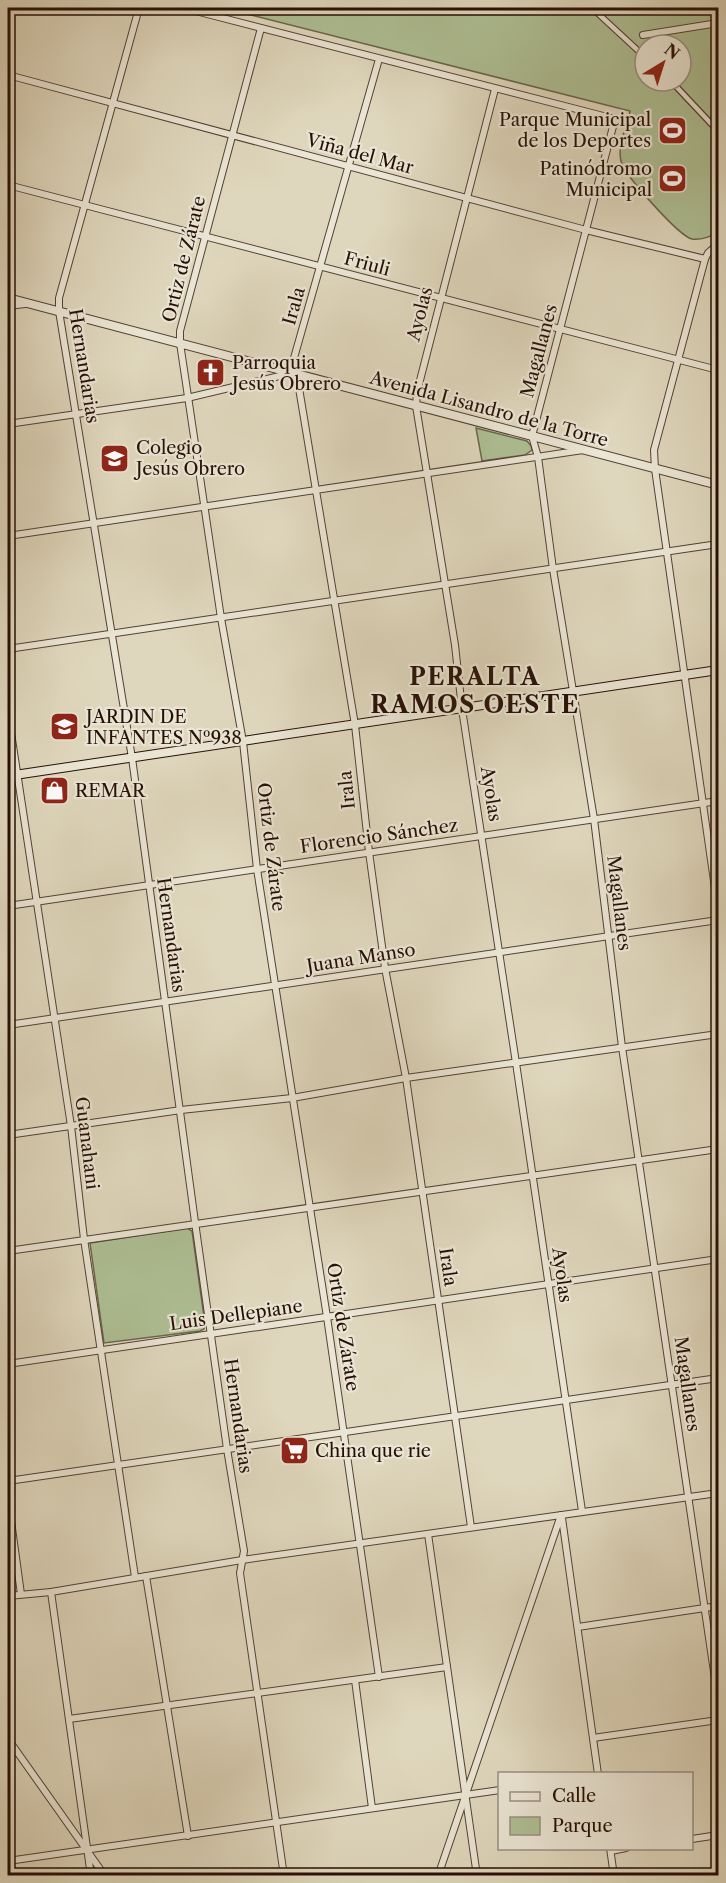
<svg xmlns="http://www.w3.org/2000/svg" width="726" height="1883" font-family="'Libre Caslon Text',serif">
  <style>
    .green { fill: #aebf94; stroke: #6a674d; stroke-width: 1.5; fill-rule: evenodd }
    .lines { fill: none; stroke-linecap: round; stroke-linejoin: round }
    .pedestrian-casing { stroke: #544134; stroke-width: 7 }
    .minor-casing { stroke: #544134; stroke-width: 8 }
    .tertiary-casing { stroke: #544134; stroke-width: 10 }
    .secondary-casing { stroke: #260f06; stroke-width: 10 }
    .pedestrian { stroke: #eae5d4; stroke-width: 4.5 }
    .minor { stroke: #eae5d4; stroke-width: 6 }
    .tertiary { stroke: #eae5d4; stroke-width: 8 }
    .secondary { stroke: #eae5d4; stroke-width: 8 }
    .labels { text-anchor: middle; stroke-width: 4.5; stroke-linejoin: round; paint-order: stroke }
    .poi-label { font-size: 18px; fill: #260f06; stroke: #eae5d4; text-anchor: start }
    .street-label { font-size: 18px; fill: #260f06; stroke: #eae5d4 }
    .district-label { font-size: 24px; font-weight: bold; letter-spacing: 1.5px; fill: #260f06; stroke: #eae5d4 }
  </style>
  <rect width="100%" height="100%" fill="#dfd7bd"/>
  <filter id="stains"><feTurbulence type="fractalNoise" baseFrequency=".00333" numOctaves="4"/><feColorMatrix values="0 0 0 0 .2 0 0 0 0 .09 0 0 0 0 .02 0 0 0 .5 -.17"/></filter>
  <radialGradient id="worn" r=".72"><stop offset=".6" stop-color="#630" stop-opacity="0"/><stop offset="1" stop-color="#630" stop-opacity=".3"/></radialGradient>
  <g class="green">
    <path d="M223,8H718V231C712,237 701,240 692,239C679,236 624,175 621,161C617,145 627,126 630,111ZM645,45H681V81H645Z"/>
    <polygon points="476,428 527,441 531,446 532,450 525,455 482,461"/>
    <polygon points="187,1228 192,1231 205,1324 204,1329 200,1331 104,1343 90,1243"/>
  </g>
  <g class="lines">
    <defs>
      <g id="pedestrian">
        <polyline points="592,8 645,57"/>
        <polyline points="671,81 718,131"/>
      </g>
      <g id="minor">
        <polyline points="139,8 59,298 59,311 132,758 195,1222 227,1449 244,1551 240,1573 284,1876"/>
        <polyline points="184,8 615,119 532,436 538,457 553,569 594,819 622,1047 718,1699"/>
        <polyline points="8,15 10,8"/>
        <polyline points="261,28 180,331 180,343 221,618 243,742 257,869 327,1317 379,1677"/>
        <polyline points="643,35 718,23"/>
        <polyline points="379,59 294,358 355,725 369,852 385,968 406,1078 471,1527"/>
        <polyline points="8,75 586,230 705,259"/>
        <polyline points="495,89 417,392 416,406 455,645 462,709 516,1063 582,1511"/>
        <polyline points="8,185 718,370"/>
        <polyline points="718,244 708,253 705,259 654,450 655,469 718,909"/>
        <polyline points="8,306 25,304"/>
        <polyline points="8,424 187,398 292,373"/>
        <polyline points="8,536 583,450"/>
        <polyline points="8,649 718,544"/>
        <polyline points="8,713 71,1126 84,1239 135,1577"/>
        <polyline points="8,906 718,801"/>
        <polyline points="8,1025 718,920"/>
        <polyline points="8,1135 181,1110 292,1098 406,1078 718,1034"/>
        <polyline points="8,1251 718,1149"/>
        <polyline points="8,1364 718,1259"/>
        <polyline points="8,1481 718,1378"/>
        <polyline points="8,1499 21,1594"/>
        <polyline points="562,1518 598,1774"/>
        <polyline points="428,1534 477,1876"/>
        <polyline points="146,1576 188,1836"/>
        <polyline points="51,1592 91,1876"/>
        <polyline points="8,1596 51,1592 242,1560 718,1493"/>
        <polyline points="578,1627 718,1606"/>
        <polyline points="355,1680 372,1808"/>
        <polyline points="69,1719 447,1667"/>
        <polyline points="593,1738 718,1720"/>
        <polyline points="8,1739 105,1876"/>
        <polyline points="692,1839 718,1835"/>
        <polyline points="610,1848 614,1876"/>
        <polyline points="611,1851 626,1848"/>
        <polyline points="8,1861 500,1790"/>
        <polyline points="438,1876 561,1515"/>
      </g>
      <polyline id="tertiary" points="8,298 718,485"/>
      <polyline id="secondary" points="8,776 718,670"/>
    </defs>
    <use href="#pedestrian" class="pedestrian-casing"/>
    <use href="#minor" class="minor-casing"/>
    <use href="#tertiary" class="tertiary-casing"/>
    <use href="#secondary" class="secondary-casing"/>
    <use href="#pedestrian" class="pedestrian"/>
    <use href="#minor" class="minor"/>
    <use href="#tertiary" class="tertiary"/>
    <use href="#secondary" class="secondary"/>
  </g>
  <defs>
    <symbol id="stadium-square" viewBox="-11 -11 22 22"><rect x="-9" y="-9" width="18" height="18" rx="4" fill="#8f2418" stroke="#eae5d4"/><path d="M0-5a6.5 5 0 1 0 0 10a6.5 5 0 1 0 0-10ZM-3.5-1.8h7v3.6h-7Z" fill="#fff"/></symbol>
    <symbol id="church-square" viewBox="-11 -11 22 22"><rect x="-9" y="-9" width="18" height="18" rx="4" fill="#8f2418" stroke="#eae5d4"/><path d="M-1.2-6h2.4v3.5h3.3v2.4h-3.3V6h-2.4V-.1h-3.3v-2.4h3.3Z" fill="#fff"/></symbol>
    <symbol id="school-square" viewBox="-11 -11 22 22"><rect x="-9" y="-9" width="18" height="18" rx="4" fill="#8f2418" stroke="#eae5d4"/><path d="M0-5L7-2L0 1L-7-2ZM-4 1L0 2.5L4 1V4Q0 6-4 4Z" fill="#fff"/></symbol>
    <symbol id="shop-square" viewBox="-11 -11 22 22"><rect x="-9" y="-9" width="18" height="18" rx="4" fill="#8f2418" stroke="#eae5d4"/><path d="M-5-2.5h2.3a2.7 3.5 0 0 1 5.4 0H5L5.5 6h-11ZM-1.5-2.5h3a1.5 2.3 0 0 0-3 0Z" fill="#fff"/></symbol>
    <symbol id="supermarket-square" viewBox="-11 -11 22 22"><rect x="-9" y="-9" width="18" height="18" rx="4" fill="#8f2418" stroke="#eae5d4"/><path d="M-6-5.5h2.5l.6 2H6L4.5 2H-2.5L-4.4-4H-6ZM-1.5 3.2a1.3 1.3 0 1 0 .1 0ZM3 3.2a1.3 1.3 0 1 0 .1 0Z" fill="#fff"/></symbol>
  </defs>
  <g fill-rule="evenodd">
    <use href="#stadium-square" x="656" y="114" width="33" height="33"/>
    <use href="#stadium-square" x="656" y="162" width="33" height="33"/>
    <use href="#church-square" x="194" y="356" width="33" height="33"/>
    <use href="#school-square" x="98" y="442" width="33" height="33"/>
    <use href="#school-square" x="48" y="710" width="33" height="33"/>
    <use href="#shop-square" x="38" y="774" width="33" height="33"/>
    <use href="#supermarket-square" x="278" y="1434" width="33" height="33"/>
  </g>
  <g class="labels">
    <g class="poi-label">
      <text x="651" y="126" text-anchor="end">Parque Municipal<tspan x="651" dy="21">de los Deportes</tspan></text>
      <text x="652" y="175" text-anchor="end">Patinódromo<tspan x="652" dy="21">Municipal</tspan></text>
      <text x="232" y="369">Parroquia<tspan x="232" dy="21">Jesús Obrero</tspan></text>
      <text x="136" y="454">Colegio<tspan x="136" dy="21">Jesús Obrero</tspan></text>
      <text x="86" y="723">JARDIN DE<tspan x="86" dy="21">INFANTES Nº938</tspan></text>
      <text x="75" y="797">REMAR</text>
      <text x="315" y="1457">China que rie</text>
    </g>
    <g class="street-label">
      <text transform="translate(360 154) rotate(15)" y="6">Viña del Mar</text>
      <text transform="translate(184 259) rotate(-76)" y="6">Ortiz de Zárate</text>
      <text transform="translate(367 264) rotate(15)" y="6">Friuli</text>
      <text transform="translate(294 306) rotate(-74)" y="6">Irala</text>
      <text transform="translate(420 314) rotate(-76)" y="6">Ayolas</text>
      <text transform="translate(539 351) rotate(-75)" y="6">Magallanes</text>
      <text transform="translate(84 366) rotate(81)" y="6">Hernandarias</text>
      <text transform="translate(489 409) rotate(15)" y="6">Avenida Lisandro de la Torre</text>
      <text transform="translate(347 790) rotate(-96)" y="6">Irala</text>
      <text transform="translate(491 794) rotate(81)" y="6">Ayolas</text>
      <text transform="translate(379 836) rotate(-8)" y="6">Florencio Sánchez</text>
      <text transform="translate(271 847) rotate(83)" y="6">Ortiz de Zárate</text>
      <text transform="translate(619 903) rotate(83)" y="6">Magallanes</text>
      <text transform="translate(171 935) rotate(82)" y="6">Hernandarias</text>
      <text transform="translate(361 958) rotate(-9)" y="6">Juana Manso</text>
      <text transform="translate(87 1143) rotate(83)" y="6">Guanahani</text>
      <text transform="translate(448 1267) rotate(82)" y="6">Irala</text>
      <text transform="translate(562 1275) rotate(82)" y="6">Ayolas</text>
      <text transform="translate(236 1315) rotate(-8)" y="6">Luis Dellepiane</text>
      <text transform="translate(343 1327) rotate(81)" y="6">Ortiz de Zárate</text>
      <text transform="translate(687 1384) rotate(82)" y="6">Magallanes</text>
      <text transform="translate(238 1416) rotate(82)" y="6">Hernandarias</text>
    </g>
    <g class="district-label">
      <text x="475" y="685">PERALTA<tspan x="475" dy="28">RAMOS OESTE</tspan></text>
    </g>
  </g>
  <rect width="726" height="1883" fill="none" stroke="#dfd7bd" stroke-width="30"/>
  <rect x="9" y="9" width="708" height="1865" fill="none" stroke="#260f06" stroke-width="3"/>
  <rect x="15" y="15" width="696" height="1853" fill="none" stroke="#260f06" stroke-width="1.5"/>
  <rect x="498" y="1772" width="195" height="78" fill="#eae5d4" stroke="#9c8f82" stroke-width="1.5"/>
  <rect x="510" y="1792" width="30" height="9" fill="#eae5d4" stroke="#9c8f82" stroke-width="1.5"/>
  <text x="552" y="1802" font-size="18" fill="#260f06">Calle</text>
  <rect x="510" y="1817" width="30" height="18" fill="#aebf94" stroke="#9c8f82" stroke-width="1.5"/>
  <text x="552" y="1832" font-size="18" fill="#260f06">Parque</text>
  <g transform="translate(663 63) rotate(38)"><circle r="28" fill="#eae5d4" stroke="#9c8f82" stroke-width="1.5"/>
  <path d="M0-4.5L10 22L0 15L-10 22Z" fill="#8f2418"/>
  <text y="-9" font-size="16" font-weight="bold" text-anchor="middle" fill="#260f06">N</text>
  </g>
  <rect width="100%" height="100%" filter="url(#stains)"/>
  <rect width="100%" height="100%" fill="url(#worn)"/>
</svg>
